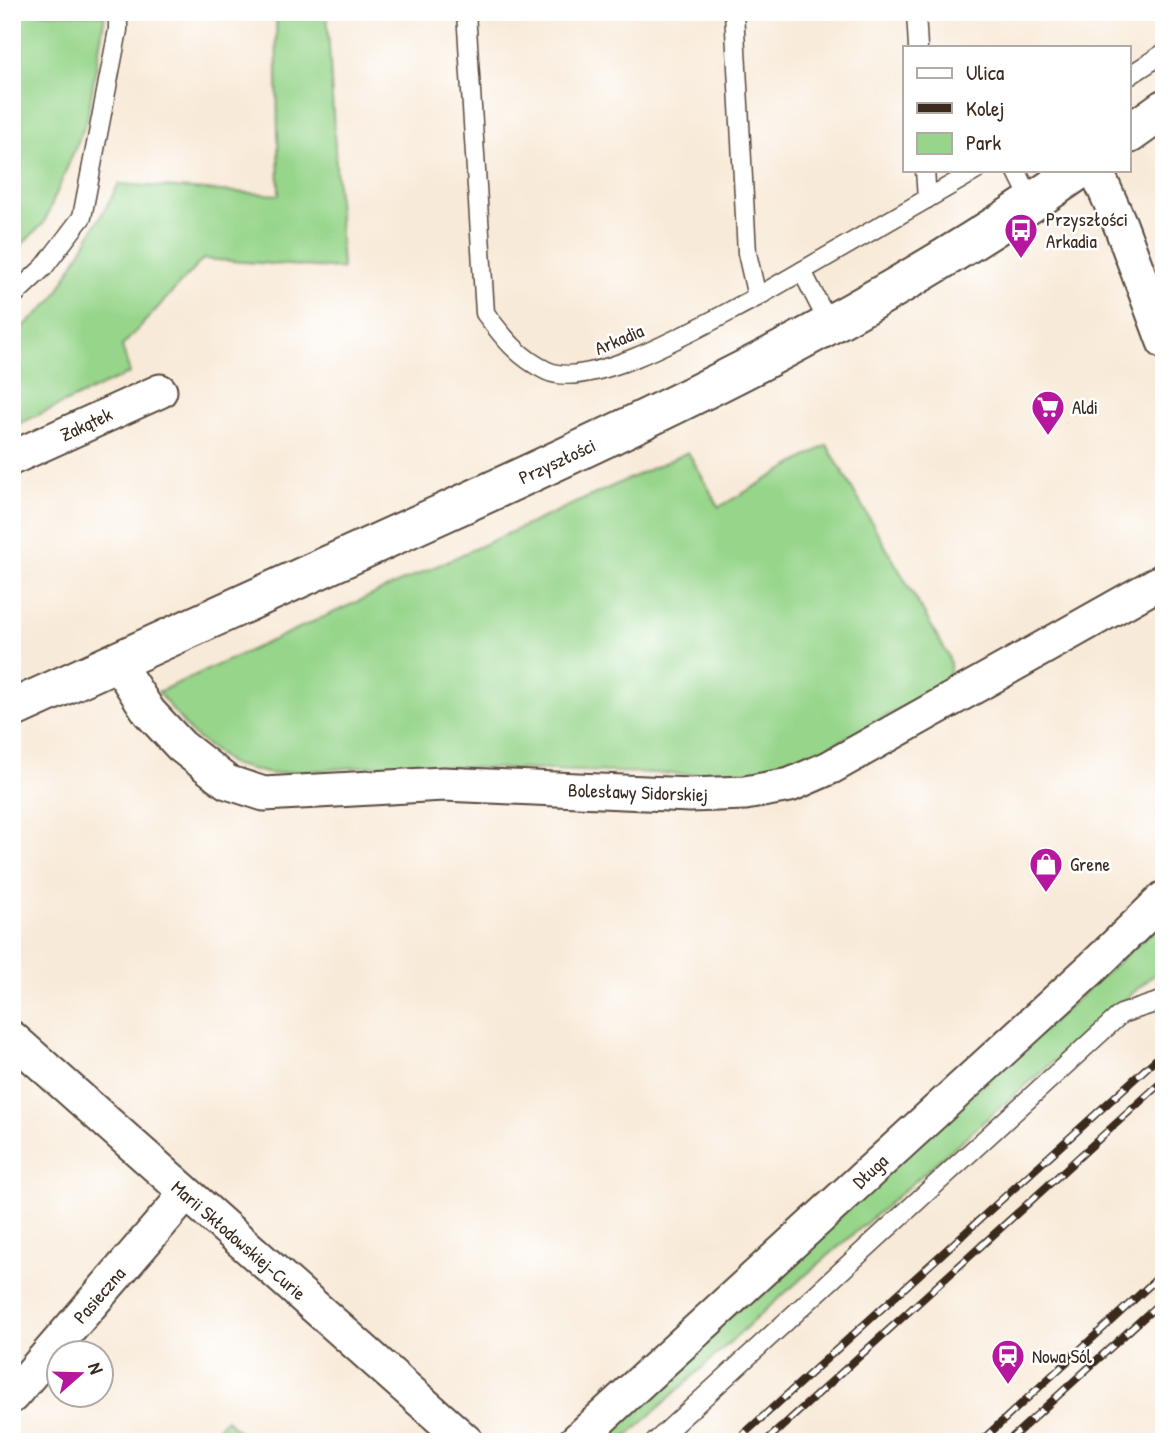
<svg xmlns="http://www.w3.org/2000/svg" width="1176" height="1454" font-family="'Patrick Hand',sans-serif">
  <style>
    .green { fill: #97d58b; stroke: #698054; stroke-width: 2 }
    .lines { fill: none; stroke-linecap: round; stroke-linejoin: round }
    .service-casing { stroke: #57473a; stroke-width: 21 }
    .minor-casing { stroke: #57473a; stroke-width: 37 }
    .tertiary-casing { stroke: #57473a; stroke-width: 42 }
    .service { stroke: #fff; stroke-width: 18 }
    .minor { stroke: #fff; stroke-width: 33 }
    .tertiary { stroke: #fff; stroke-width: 38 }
    .rail-casing { stroke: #3b2a1e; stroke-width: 8 }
    .rail { stroke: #fff; stroke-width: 5; stroke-dasharray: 16; stroke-linecap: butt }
    .labels { text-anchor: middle; stroke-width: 5; stroke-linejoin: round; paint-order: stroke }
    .poi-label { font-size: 19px; fill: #3b2a1e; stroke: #fff; text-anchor: start }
    .street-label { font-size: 19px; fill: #3b2a1e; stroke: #fff }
  </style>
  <rect width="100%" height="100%" fill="#fff"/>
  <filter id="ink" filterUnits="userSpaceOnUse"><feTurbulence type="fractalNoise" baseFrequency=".0143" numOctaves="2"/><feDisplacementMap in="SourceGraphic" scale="14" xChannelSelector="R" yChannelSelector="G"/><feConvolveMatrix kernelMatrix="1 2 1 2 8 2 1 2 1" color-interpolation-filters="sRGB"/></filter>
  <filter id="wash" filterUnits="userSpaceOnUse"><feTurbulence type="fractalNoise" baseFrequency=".00686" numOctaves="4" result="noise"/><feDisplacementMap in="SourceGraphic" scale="28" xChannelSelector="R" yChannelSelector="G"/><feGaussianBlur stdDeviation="1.57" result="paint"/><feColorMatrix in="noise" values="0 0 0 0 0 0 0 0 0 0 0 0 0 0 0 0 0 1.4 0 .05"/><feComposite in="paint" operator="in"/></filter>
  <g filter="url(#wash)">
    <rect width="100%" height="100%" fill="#f8ead8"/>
    <g class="green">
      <polygon points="12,12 105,15 87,120 44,223 12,254"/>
      <polygon points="276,12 327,12 342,269 203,259 122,346 130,373 12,427 12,337 53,300 119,184 279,195"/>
      <path d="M827,445L948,655C952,668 951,675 943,686L833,745L750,776L384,765L270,774L231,764L192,734L158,692L688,452L719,507Z"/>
      <polygon points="1164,920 1164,966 763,1312 621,1442 592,1442"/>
      <polygon points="226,1419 250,1442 204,1442"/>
    </g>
  </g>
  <g filter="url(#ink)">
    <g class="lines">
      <defs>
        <g id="service">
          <path d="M466,12L485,313C503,337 519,358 547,371C593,392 713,319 757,297L747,253L734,12"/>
          <polyline points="916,12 918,47"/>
          <polyline points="1129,76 1164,53"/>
          <polyline points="925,170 927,199"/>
          <polyline points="1016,170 1032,202"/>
          <polyline points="802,271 830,326"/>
          <polyline points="12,297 44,267 82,217 118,30 118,12"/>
          <polyline points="757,297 977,170"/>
          <polyline points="655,1442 1121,1014 1164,1000"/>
        </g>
        <g id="minor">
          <polyline points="1096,170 1120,224 1164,342"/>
          <polyline points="12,458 160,391"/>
          <polyline points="116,661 149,712 181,746 227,782 264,794 443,784 690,795 745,793 790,785 831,767 1164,580"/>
          <polyline points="12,1038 467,1442"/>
          <polyline points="12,1396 186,1194"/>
          <polyline points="575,1442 1092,968 1164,898"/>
        </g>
        <g id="tertiary">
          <polyline points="1129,134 1164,109"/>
          <path d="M12,709C155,644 297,579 439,515C662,414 878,312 1079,170"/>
        </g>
      </defs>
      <use href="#service" class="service-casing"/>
      <use href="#minor" class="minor-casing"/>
      <use href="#tertiary" class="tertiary-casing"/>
      <use href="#service" class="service"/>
      <use href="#minor" class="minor"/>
      <use href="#tertiary" class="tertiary"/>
      <defs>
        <g id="rail">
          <polyline points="735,1442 1164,1052"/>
          <polyline points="765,1442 1164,1080"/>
          <polyline points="980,1442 1164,1272"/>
          <polyline points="1007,1442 1164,1299"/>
        </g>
      </defs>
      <use href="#rail" class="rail-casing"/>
      <use href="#rail" class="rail"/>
    </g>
  </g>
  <defs>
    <symbol id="bus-pin" viewBox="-11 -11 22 30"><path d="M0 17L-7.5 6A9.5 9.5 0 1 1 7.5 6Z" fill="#b5179e" stroke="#fff"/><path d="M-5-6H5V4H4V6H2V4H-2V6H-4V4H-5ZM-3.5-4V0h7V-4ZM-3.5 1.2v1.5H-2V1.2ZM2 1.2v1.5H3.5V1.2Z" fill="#fff"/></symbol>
    <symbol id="supermarket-pin" viewBox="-11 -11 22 30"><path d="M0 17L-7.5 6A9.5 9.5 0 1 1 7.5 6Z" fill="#b5179e" stroke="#fff"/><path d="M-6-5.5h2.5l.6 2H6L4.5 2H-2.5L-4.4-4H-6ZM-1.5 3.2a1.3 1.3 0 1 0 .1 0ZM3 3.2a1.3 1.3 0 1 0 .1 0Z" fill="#fff"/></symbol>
    <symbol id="shop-pin" viewBox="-11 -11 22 30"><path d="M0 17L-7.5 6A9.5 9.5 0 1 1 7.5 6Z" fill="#b5179e" stroke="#fff"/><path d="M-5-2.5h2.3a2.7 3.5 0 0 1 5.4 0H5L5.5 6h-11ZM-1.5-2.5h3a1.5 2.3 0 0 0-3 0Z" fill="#fff"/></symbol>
    <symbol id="station-pin" viewBox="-11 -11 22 30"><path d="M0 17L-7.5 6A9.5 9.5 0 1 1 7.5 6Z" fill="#b5179e" stroke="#fff"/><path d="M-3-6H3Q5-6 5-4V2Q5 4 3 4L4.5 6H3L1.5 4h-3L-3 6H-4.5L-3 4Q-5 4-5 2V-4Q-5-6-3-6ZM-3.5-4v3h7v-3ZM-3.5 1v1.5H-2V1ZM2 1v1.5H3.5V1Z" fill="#fff"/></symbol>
  </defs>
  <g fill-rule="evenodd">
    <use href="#bus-pin" x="1002" y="211" width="38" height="52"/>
    <use href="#supermarket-pin" x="1029" y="388" width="38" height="52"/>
    <use href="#shop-pin" x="1027" y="845" width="38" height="52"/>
    <use href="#station-pin" x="989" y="1337" width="38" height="52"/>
  </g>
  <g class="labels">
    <g class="poi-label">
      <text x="1046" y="226">Przyszłości<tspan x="1046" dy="22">Arkadia</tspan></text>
      <text x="1072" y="414">Aldi</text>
      <text x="1070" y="871">Grene</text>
      <text x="1032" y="1363">Nowa Sól</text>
    </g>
    <g class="street-label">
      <text transform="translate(619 339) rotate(-23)" y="7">Arkadia</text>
      <text transform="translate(86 424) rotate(-25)" y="7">Zakątek</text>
      <text transform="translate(557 461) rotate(-25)" y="7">Przyszłości</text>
      <text transform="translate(638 792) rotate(2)" y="7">Bolesławy Sidorskiej</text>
      <text transform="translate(870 1171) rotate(-43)" y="7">Długa</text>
      <text transform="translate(239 1240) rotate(41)" y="7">Marii Skłodowskiej-Curie</text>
      <text transform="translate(99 1295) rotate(-49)" y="7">Pasieczna</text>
    </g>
  </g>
  <rect width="1176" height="1454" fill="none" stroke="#fff" stroke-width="42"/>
  <rect x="903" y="46" width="228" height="126" fill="#ffffff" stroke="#b1aaa5" stroke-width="2"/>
  <rect x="917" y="68" width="35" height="10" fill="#ffffff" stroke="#b1aaa5" stroke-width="2"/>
  <text x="966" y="80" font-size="21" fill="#3b2a1e">Ulica</text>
  <rect x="917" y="103" width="35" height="10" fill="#3b2a1e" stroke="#b1aaa5" stroke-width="2"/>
  <text x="966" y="116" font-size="21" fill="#3b2a1e">Kolej</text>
  <rect x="917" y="133" width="35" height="21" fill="#97d58b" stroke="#b1aaa5" stroke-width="2"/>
  <text x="966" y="150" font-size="21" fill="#3b2a1e">Park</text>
  <g transform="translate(80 1374) rotate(70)"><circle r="33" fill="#ffffff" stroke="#b1aaa5" stroke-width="2"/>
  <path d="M0-5L12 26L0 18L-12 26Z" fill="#b5179e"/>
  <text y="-10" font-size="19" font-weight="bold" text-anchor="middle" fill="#3b2a1e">N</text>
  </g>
</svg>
